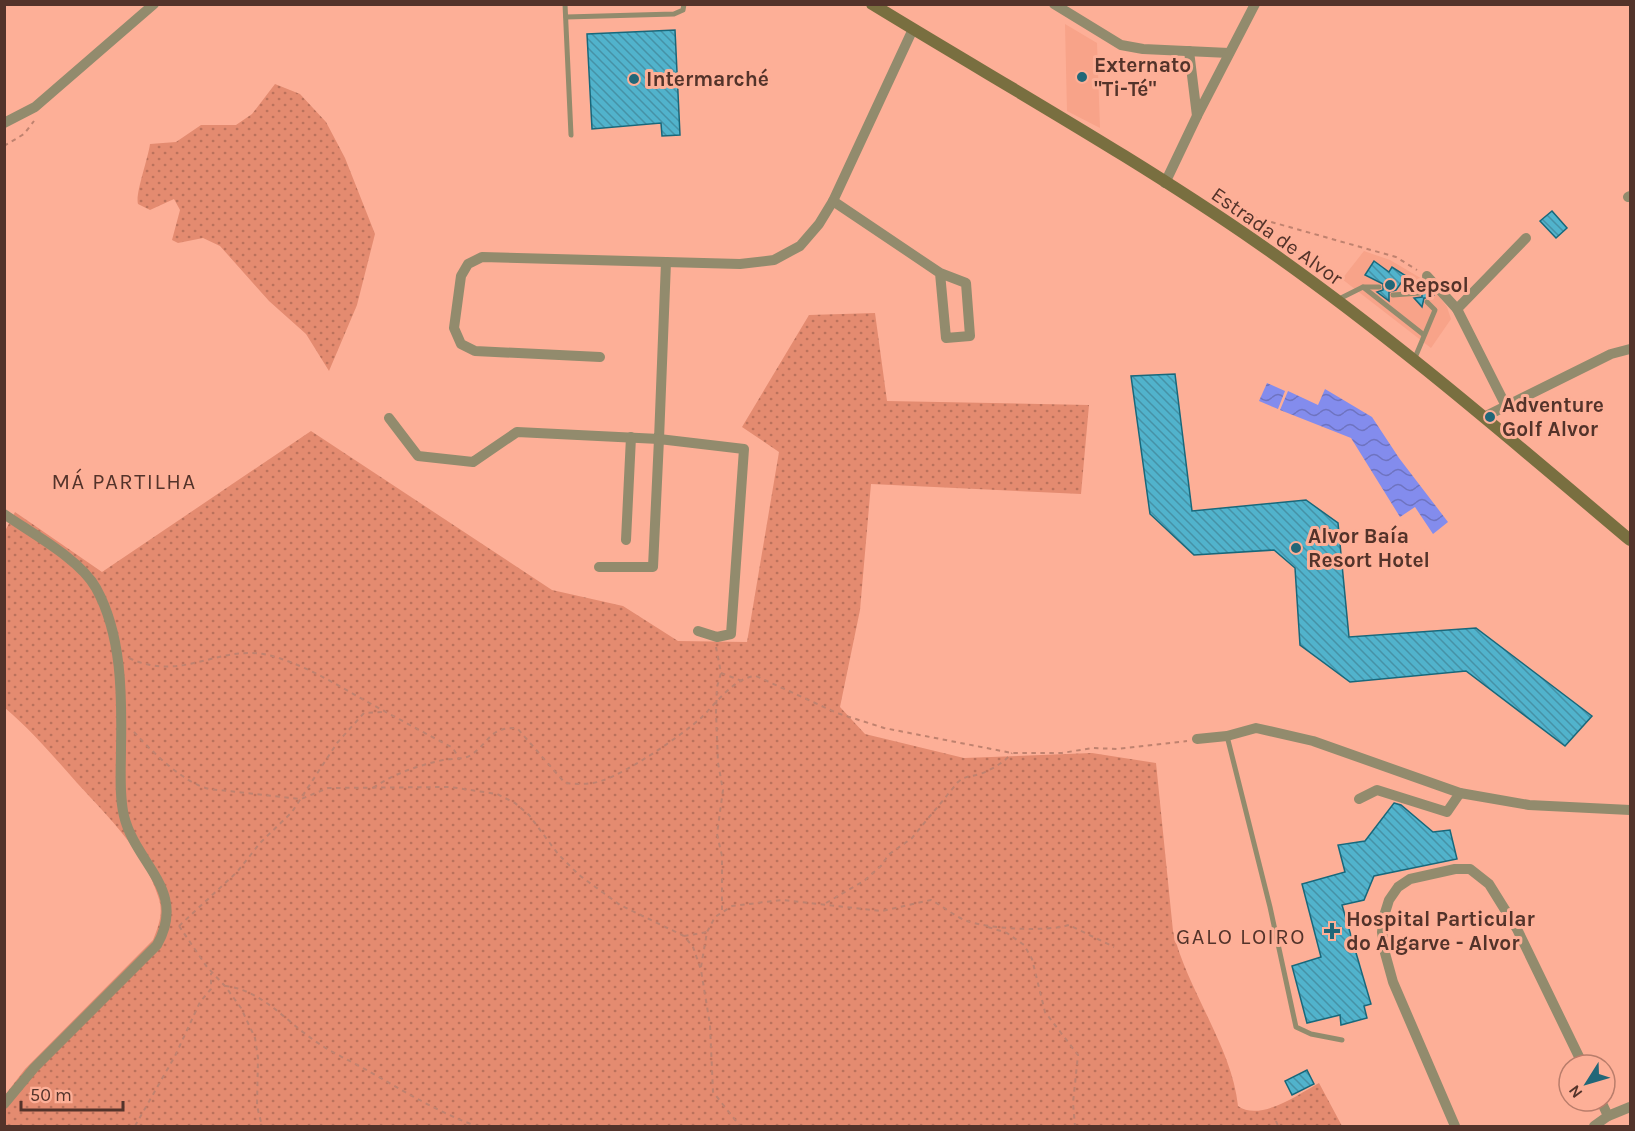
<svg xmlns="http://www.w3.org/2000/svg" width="1635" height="1131" font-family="Karla,sans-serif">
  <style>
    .built { fill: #f8a389 }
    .green { fill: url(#green-dots) }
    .water { fill: url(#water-waves) }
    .building { fill: url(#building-back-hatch); stroke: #18687b; stroke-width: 1.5 }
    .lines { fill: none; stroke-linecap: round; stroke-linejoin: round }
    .path { stroke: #bf826f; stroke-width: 2; stroke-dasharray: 4.5 4.5; stroke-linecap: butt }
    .lane { stroke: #928b6d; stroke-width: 5 }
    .street { stroke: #928b6d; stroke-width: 10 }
    .secondary { stroke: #796f40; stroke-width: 12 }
    .poi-dot { fill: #226778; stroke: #fdaf97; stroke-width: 2 }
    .labels { text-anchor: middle; stroke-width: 6; stroke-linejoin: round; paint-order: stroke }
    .poi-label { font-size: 21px; font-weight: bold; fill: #53332a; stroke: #fdaf97; text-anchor: start }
    .street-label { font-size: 21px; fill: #53332a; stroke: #fdaf97 }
    .neighbourhood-label { font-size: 22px; letter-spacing: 1.5px; fill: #53332a; stroke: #fdaf97 }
  </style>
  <defs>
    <pattern id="green-dots" width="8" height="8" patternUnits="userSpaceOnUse" patternTransform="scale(1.5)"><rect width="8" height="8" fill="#e48b70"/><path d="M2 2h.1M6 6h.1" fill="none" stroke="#bb725c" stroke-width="1.8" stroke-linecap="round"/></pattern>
    <pattern id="water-waves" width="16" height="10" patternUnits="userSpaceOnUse" patternTransform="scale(1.5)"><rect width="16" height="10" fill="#838ced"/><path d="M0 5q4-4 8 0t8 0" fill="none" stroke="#6e73c0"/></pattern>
    <pattern id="building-back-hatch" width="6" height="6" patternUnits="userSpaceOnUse" patternTransform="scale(1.5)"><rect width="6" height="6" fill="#51b3cc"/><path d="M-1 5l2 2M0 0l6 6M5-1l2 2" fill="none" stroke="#4692a6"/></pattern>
  </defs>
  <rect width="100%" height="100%" fill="#fdaf97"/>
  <g class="built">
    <polygon points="1065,24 1097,43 1100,128 1067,111"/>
    <polygon points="1364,251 1390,260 1429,283 1447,307 1451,319 1431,348 1342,279"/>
  </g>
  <g class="green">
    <path d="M275,84L300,94L326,122L345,158L375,234L357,305L329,371L306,334L269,301L220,246L203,238L178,243L172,240L180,210L174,199L150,210L138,204C135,194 148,159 150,144L176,142L201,125H236L252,114Z"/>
    <path d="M875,313L887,401L1089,405L1081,494L871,484L860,610L840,707L865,734L964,758L1092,753L1156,763L1173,931C1187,990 1232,1047 1238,1106C1260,1122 1299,1094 1319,1083L1342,1126H5V1095L25,1069L153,940C159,925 164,912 158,896C144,851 109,818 78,784C55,758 32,731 5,708L4,533L15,512L102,572L311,431L552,590L623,606L678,641L747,642L779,452L742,427L809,315Z"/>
  </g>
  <g class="water">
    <polygon points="1267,383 1285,391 1278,409 1259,401"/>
    <polygon points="1325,389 1372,417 1399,458 1448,522 1433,534 1415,507 1400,517 1351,438 1280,410 1288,391 1318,405"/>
  </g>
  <g class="building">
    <polygon points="675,30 680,135 662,136 661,123 592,129 587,34"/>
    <polygon points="1552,211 1567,228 1556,238 1540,221"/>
    <polygon points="1374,261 1389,272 1392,267 1406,276 1396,290 1389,292 1389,301 1377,292 1383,290 1383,284 1365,275"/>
    <polygon points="1426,286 1434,295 1430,298 1424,298 1422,307 1414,298 1422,297 1422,289"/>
    <polygon points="1175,374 1192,511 1306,500 1338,523 1349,637 1476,628 1592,716 1565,746 1466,671 1350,682 1300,645 1295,568 1274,550 1194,555 1150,514 1131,376"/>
    <polygon points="1394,803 1401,805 1433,832 1450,830 1457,859 1374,876 1364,900 1342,905 1371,1004 1364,1006 1367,1018 1341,1025 1340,1015 1307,1023 1292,966 1321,957 1302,884 1345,872 1338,845 1365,841"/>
    <polygon points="1307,1070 1314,1084 1292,1095 1285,1081"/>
  </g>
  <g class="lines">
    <g class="path">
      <polyline points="4,146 24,134 34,121"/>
      <polyline points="1247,220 1250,216 1396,257 1417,270"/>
      <polyline points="716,647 721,673 717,687 716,712 718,763 723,790 717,834 722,856 722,911"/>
      <path d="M129,658C182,683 218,644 268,655C301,663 334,683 364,700C393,716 423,732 453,748L459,759"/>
      <polyline points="721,673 742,681"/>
      <path d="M134,732C152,752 184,783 209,789L301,799L328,788L450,787L497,794L515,803L529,815L558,854L579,875L620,905L684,936L693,947L701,970L710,1025L713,1092L740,1126"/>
      <path d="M373,788C395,773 417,766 443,760C452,758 463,760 471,755C490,742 489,727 517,728L565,783C577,784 589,785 601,781C627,773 681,736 702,717C716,703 735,677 756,676L837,713L884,728L1012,753H1062L1092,748L1117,749L1187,741"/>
      <path d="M826,903L864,881L882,865L888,855L912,838L958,782C966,775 971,777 980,774C993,769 1003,763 1012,753"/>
      <polyline points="179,926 237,872 260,843 292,812 337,743 364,713 383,712"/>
      <polyline points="179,926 207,967 225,986 241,1008 255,1038 258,1058 257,1106 262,1126"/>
      <polyline points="988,927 1007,933 1024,945 1032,959 1045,1012 1078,1055 1073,1103 1075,1126"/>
      <polyline points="684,936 707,932"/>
      <path d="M701,967L707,932L715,917L732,906L782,900L882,911L931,900C943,906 955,917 967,921C990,929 1047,932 1069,925L1114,947"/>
      <path d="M225,986C263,990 287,1023 318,1043C334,1054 353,1062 370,1072C405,1092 438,1112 476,1126"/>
      <polyline points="1276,1121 1278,1126"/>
      <polyline points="135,1126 175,1056 200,1002 211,989 211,973"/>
    </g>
    <g class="lane">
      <polyline points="565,4 571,135"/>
      <polyline points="566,17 674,14 683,10 684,4"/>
      <polyline points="1363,287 1379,287"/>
      <polyline points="1393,295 1419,293"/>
      <polyline points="1337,300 1363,287 1424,335"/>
      <polyline points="1414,360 1435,310 1427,302"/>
      <polyline points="1227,736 1270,907 1296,1027 1311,1034 1342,1040"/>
    </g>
    <g class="street">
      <polyline points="1054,4 1121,45 1143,49 1229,53"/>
      <polyline points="1189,51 1197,116"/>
      <polyline points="4,123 35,107 154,4"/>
      <polyline points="1165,183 1197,116 1255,4"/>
      <polyline points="1628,197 1630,196"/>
      <polyline points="833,201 940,273 946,338 970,336 966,283 940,273"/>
      <polyline points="1427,276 1457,309"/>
      <polyline points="600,357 475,351 461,344 454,328 461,276 468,264 482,257 740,264 774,260 800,246 819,224 833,201 913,29"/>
      <polyline points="1506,406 1457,309 1526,238"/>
      <polyline points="1484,417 1611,354 1630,349"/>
      <polyline points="389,418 418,456 473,462 517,432 659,439 666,262"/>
      <path d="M4,514C31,533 80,559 96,588C122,635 122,695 121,748C121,770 119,795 124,816C136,865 188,890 157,945L34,1068L4,1104"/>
      <polyline points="626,540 631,437"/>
      <polyline points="599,567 653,567 659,439 744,449 731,634 717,637 698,631"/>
      <polyline points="1197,739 1227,736 1256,728 1313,741 1460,793"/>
      <polyline points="1359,799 1377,790 1447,812 1460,793 1529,805 1630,810"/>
      <polyline points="1601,1101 1608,1116"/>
      <polyline points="1455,1126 1393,982 1385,953 1382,932 1384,916 1389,900 1398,887 1410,879 1455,869 1470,869 1489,884 1517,929 1583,1065"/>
      <polyline points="1594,1126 1608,1116 1630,1107"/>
    </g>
    <path class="secondary" d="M872,4C1001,83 1134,157 1258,243C1389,334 1509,438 1630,540"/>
  </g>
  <g class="poi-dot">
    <circle cx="1082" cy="77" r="6"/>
    <circle cx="634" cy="79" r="6"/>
    <circle cx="1390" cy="285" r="6"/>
    <circle cx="1490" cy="417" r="6"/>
    <circle cx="1296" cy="548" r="6"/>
    <path d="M1329 922h6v6h6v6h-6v6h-6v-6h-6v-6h6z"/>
  </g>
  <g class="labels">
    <g class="poi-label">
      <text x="1094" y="72">Externato<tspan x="1094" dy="24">"Ti-Té"</tspan></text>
      <text x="646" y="86">Intermarché</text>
      <text x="1402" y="292">Repsol</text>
      <text x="1502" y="412">Adventure<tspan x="1502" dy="24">Golf Alvor</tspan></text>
      <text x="1308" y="543">Alvor Baía<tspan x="1308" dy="24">Resort Hotel</tspan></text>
      <text x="1346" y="926">Hospital Particular<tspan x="1346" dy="24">do Algarve - Alvor</tspan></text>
    </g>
    <g class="street-label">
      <text transform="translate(1277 236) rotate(35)" y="7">Estrada de Alvor</text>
    </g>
    <g class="neighbourhood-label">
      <text x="124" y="489">MÁ PARTILHA</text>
      <text x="1241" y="944">GALO LOIRO</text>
    </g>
  </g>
  <rect width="1635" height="1131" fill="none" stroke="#53332a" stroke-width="12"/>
  <g transform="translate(1587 1083) rotate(233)"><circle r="28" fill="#fdaf97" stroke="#b97d6b" stroke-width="1.5"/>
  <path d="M0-4.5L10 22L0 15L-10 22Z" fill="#226778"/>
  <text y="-9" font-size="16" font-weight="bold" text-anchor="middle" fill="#53332a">N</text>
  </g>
  <path d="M21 1101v9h102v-9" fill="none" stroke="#53332a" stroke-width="3"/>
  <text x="30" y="1101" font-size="18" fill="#53332a" stroke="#fdaf97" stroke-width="4.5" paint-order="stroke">50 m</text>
</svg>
